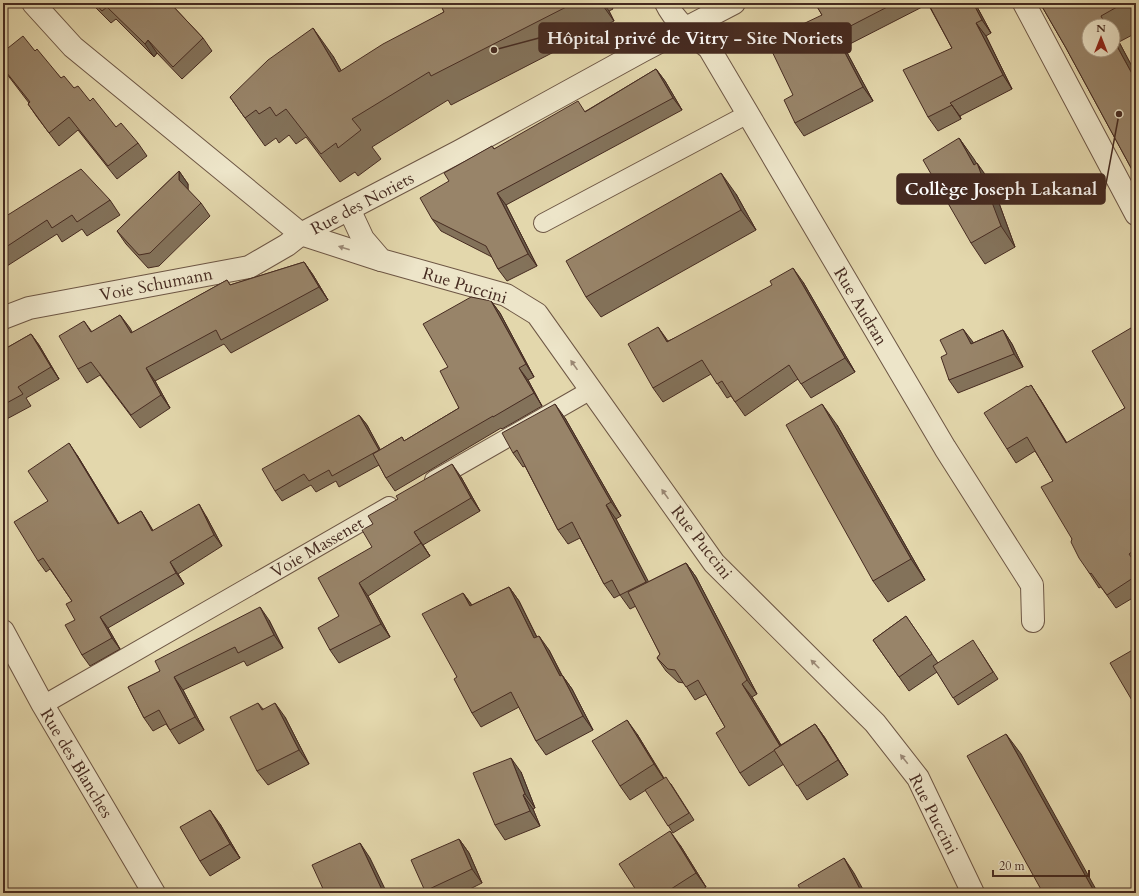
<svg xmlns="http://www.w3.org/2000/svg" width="1139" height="896" font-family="Cardo,serif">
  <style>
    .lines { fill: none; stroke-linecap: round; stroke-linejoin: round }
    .service-casing { stroke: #6d5644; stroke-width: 20 }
    .minor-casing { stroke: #6d5644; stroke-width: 24 }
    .service { stroke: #ede5c9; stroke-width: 18 }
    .minor { stroke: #ede5c9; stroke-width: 22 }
    .wall { fill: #83725a; stroke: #462b21; fill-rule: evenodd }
    .shaded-wall { fill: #6a5c4a; stroke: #462b21 }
    .building { fill: #988469; stroke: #462b21 }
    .oneway { fill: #9a8875 }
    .labels { text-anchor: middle; stroke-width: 3; stroke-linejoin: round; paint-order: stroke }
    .street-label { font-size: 17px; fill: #462b21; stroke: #ede5c9 }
    .leader { fill: none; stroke: #462b21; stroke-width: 1.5 }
    .callout-dot { fill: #462b21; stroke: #ede5c9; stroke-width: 1.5 }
    .callout { fill: #462b21; stroke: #462b21; stroke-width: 1.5 }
    .callout-label { font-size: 18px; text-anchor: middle; font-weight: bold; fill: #fff }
  </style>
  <rect width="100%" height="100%" fill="#e3d7ac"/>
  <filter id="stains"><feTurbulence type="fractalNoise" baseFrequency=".005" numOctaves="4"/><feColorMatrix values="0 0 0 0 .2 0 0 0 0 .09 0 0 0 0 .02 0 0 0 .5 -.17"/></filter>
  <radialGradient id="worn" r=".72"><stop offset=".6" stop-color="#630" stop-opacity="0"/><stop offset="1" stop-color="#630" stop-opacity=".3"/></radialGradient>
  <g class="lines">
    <defs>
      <g id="service">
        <polyline points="543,223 748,114"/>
        <polyline points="434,480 591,390"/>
        <polyline points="43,705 389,506"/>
      </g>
      <g id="minor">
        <polyline points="33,3 73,47 301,234 381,260"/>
        <path d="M666,3C675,22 693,35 709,48L945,448L1032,585L1033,621"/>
        <polyline points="1024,3 1136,214"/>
        <polyline points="349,209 363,239 381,260 506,295 537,314 714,563 875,723 918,778 973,893"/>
        <polyline points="3,318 29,308 249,267 287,245 301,234 460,151 642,51 734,3"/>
        <polyline points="3,631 43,705 154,893"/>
      </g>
    </defs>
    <use href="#service" class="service-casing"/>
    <use href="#minor" class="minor-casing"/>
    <use href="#service" class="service"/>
    <use href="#minor" class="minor"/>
  </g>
  <g class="wall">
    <polygon points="91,3 170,3 203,38 212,51 182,79 157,53 154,57 116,19 111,23"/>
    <polygon points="440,3 610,3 613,9 609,11 614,21 451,105 448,100 372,147 381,159 358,176 355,172 340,182 306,137 296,144 289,135 279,143 276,138 265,146 230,97 333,56 341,71 444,12"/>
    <polygon points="815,3 975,3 991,33 986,36 1012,89 960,116 961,119 938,131 928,117 952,48 928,4 844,47 873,101 804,136 795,123 793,95 822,15"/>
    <path d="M1040,3H1136V33L1119,42L1136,74V177L1066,48ZM1089,26H1113V50H1089Z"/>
    <polygon points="35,51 61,78 90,101 116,127 138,143 147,156 117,179 78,130 59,146 37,117 28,104 29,103 3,69 3,52"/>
    <polygon points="656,69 665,81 682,110 506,205 537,266 507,281 498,269 492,257 441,231 432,219 449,181 492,146 494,149 586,111"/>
    <polygon points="959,138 976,163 992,184 1015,247 985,264 971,243"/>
    <polygon points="179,171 188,184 188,190 201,203 210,216 159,266 148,268 126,244 117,231"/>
    <polygon points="736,194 756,230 601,317 586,297"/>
    <polygon points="110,200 120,215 87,236 82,229 62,242 57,234 7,266 3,268 3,218"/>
    <polygon points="304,262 313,275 328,300 231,353 224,344 155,381 170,408 140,428 100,375 87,383 78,369 84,321 92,332 120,315 132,333 227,280 230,285"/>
    <polygon points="803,282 855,372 811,398 798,379 745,416 731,396 727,398 711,374 663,402 653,388 668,341"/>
    <polygon points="491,301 500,313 534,377 528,380 542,406 502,429 501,428 395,491 386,478 379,465 339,487 336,481 316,492 311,485 282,501 275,491 359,415 367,425 380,450 402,437 404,441 459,408 448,367"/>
    <polygon points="1136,325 1136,596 1116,608 1101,587 1099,588 1090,574 1072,539 1053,481 1035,451 1016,463 1007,449 1028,387 1040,399 1067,443 1125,408"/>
    <polygon points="1003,330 1012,344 1023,367 958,393 949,380 947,354 973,342 973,343"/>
    <polygon points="31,334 39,345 59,379 26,398 31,406 3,421 3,350"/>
    <polygon points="565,418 621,516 616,519 648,582 686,563 696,577 757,694 752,697 781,745 815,724 825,738 848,775 807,800 784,764 749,786 740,773 725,727 706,694 695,700 684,683 678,682 666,671 657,658 660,654 636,606 630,609 620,595 614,598 604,584 580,538 568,544 558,530 525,466 523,467 513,453"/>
    <polygon points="837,425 925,580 888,602 873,581"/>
    <polygon points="77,455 119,524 141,511 153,531 206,516 222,546 178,574 184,584 108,628 120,649 90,666 82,655 72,601 50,569 46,572 38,561 48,501"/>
    <polygon points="461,477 480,511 423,545 430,556 368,596 390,637 339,663 330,650 339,616 372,547"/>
    <polygon points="509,587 519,601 537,637 549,650 562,675 572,689 593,730 546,755 536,741 519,707 481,727 472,713 457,677 463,593 472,605"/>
    <polygon points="906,616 938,663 978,648 998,679 958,705 937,672 909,691 873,640"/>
    <polygon points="269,620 283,648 247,666 244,661 183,690 204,730 179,744 170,730 166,724 153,731 144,718 128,687"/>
    <polygon points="1136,648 1136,707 1133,702"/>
    <polygon points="258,703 263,709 285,717 309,764 268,785 257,771"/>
    <polygon points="637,734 664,778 671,784 694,820 673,833 646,790 630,800 620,786"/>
    <polygon points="521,772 535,808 533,809 540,826 505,840 495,825"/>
    <polygon points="220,824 240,858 210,876 200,861"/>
    <polygon points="459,839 469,853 482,883 462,893 427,893 425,891"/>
    <polygon points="680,845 706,887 696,893 638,893"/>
  </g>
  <g class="shaded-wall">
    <polygon points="601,3 603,3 609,11 614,21"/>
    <polygon points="973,3 975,3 991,33 982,20"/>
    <polygon points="976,23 986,36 1012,89 1003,75"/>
    <polygon points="313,28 333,56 358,100 339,72"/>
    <polygon points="835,34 844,47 873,101 863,87"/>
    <polygon points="1113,34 1119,42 1136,74 1136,81 1113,39"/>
    <polygon points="148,40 157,53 154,57 145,44"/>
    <polygon points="656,69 665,81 682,110 673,98"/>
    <polygon points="950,103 960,116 961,119 952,105"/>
    <polygon points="959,138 974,159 980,169 977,163 992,184 1015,247 1001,226 974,165"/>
    <polygon points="179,171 188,184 188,193 179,180"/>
    <polygon points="721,173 736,194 756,230 741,210"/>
    <polygon points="497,193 506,205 537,266 528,254"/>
    <polygon points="304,262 313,275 328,300 319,287"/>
    <polygon points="793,268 803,282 855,372 845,358"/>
    <polygon points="491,301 500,313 534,377 526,364"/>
    <polygon points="120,315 130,328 140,347 131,333"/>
    <polygon points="658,327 668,341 677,356 667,342"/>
    <polygon points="963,329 973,342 980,357 971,344"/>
    <polygon points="1003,330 1012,344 1023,367 1014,354"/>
    <polygon points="31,334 39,345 59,379 51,367"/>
    <polygon points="146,368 155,381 170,408 161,395"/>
    <polygon points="519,368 528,380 542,406 534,393"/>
    <polygon points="1031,385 1040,399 1075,457 1066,443"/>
    <polygon points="555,404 565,418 621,516 611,502"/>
    <polygon points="822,404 837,425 925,580 911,559"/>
    <polygon points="359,415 367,425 386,460 379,450"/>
    <polygon points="69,443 77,455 126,535 118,524"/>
    <polygon points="452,464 461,477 480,511 471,498"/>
    <polygon points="199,504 206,516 222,546 214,535"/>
    <polygon points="606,505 616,519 656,596 646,582"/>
    <polygon points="141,511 148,522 160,542 152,531"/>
    <polygon points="414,532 423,545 430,556 421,543"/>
    <polygon points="170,562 178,574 184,584 176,573"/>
    <polygon points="686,563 696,577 757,694 747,680"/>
    <polygon points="359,583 368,596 390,637 381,624"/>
    <polygon points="509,587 519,601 544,652 534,638"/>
    <polygon points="463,593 473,607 470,606"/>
    <polygon points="260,607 269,620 283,648 274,635"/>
    <polygon points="100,617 108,628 120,649 112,638"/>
    <polygon points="539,636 549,650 569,690 560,676"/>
    <polygon points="562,675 572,689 593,730 583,716"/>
    <polygon points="174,677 183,690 204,730 195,717"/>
    <polygon points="742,684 752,697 790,760 781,747"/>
    <polygon points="275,703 285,717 309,764 299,750"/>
    <polygon points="627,720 637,734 664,779 654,764"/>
    <polygon points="815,724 825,738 848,775 838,760"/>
    <polygon points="1006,734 1021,754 1098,893 1095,893"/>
    <polygon points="511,758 521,772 535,808 525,794"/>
    <polygon points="523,795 533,809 540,826 530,811"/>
    <polygon points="210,810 220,824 240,858 230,844"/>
    <polygon points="670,831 680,845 706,887 696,873"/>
    <polygon points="459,839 469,853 482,883 472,869"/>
    <polygon points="360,843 370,858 387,893 383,893 383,892"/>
    <polygon points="844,858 854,873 865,893 862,893"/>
  </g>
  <g class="building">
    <polygon points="95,3 170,3 203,38 173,67 148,40 145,44 107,7 102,11"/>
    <polygon points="440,3 574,3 431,76 429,72 352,119 361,130 338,148 336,143 321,154 286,109 276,116 270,107 259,114 256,110 245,118 230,97 268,60 313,28 339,72 383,44 444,12"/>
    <polygon points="815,3 895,3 835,34 863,87 795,123 784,100 793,95 767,41 822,15"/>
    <polygon points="928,3 973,3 982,20 976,23 1003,75 950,103 952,105 928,117 903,70 952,48"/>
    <polygon points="1040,3 1124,3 1101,16 1106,26 1089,26 1089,50 1113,50 1113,39 1136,81 1136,177 1066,48"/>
    <polygon points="23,36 35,51 37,49 61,78 64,76 74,88 78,86 90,101 93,98 116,127 121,123 138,143 108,166 69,117 49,133 28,104 30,102 3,68 3,52"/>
    <polygon points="656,69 673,98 497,193 528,254 498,269 486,246 432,219 420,198 449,181 444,173 492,146 494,149 578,101 585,112"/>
    <polygon points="959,138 974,165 977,163 1001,226 971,243 923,160"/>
    <polygon points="81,169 110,200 77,222 72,215 52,228 47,220 3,249 3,218"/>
    <polygon points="179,171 179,180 201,203 150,253 139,255 117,231"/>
    <polygon points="721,173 741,210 586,297 566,261"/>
    <polygon points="304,262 319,287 221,340 216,330 146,368 161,395 131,415 91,362 78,369 59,336 84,321 91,332 120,315 131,333 227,280 230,285"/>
    <polygon points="793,268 845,358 801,384 789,365 735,402 722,381 717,384 702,360 653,388 628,344 658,327 667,342 772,285 770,281"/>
    <polygon points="471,297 491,301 526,364 519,368 534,393 493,417 493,416 386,478 373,454 402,437 404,441 459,408 440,371 448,367 423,324"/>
    <polygon points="1136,325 1136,549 1129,554 1136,564 1136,576 1107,595 1091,573 1090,574 1079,558 1071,542 1072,539 1041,487 1053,481 1027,437 1007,449 984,413 1027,386 1028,387 1031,385 1066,443 1125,408 1092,351"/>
    <polygon points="963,329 971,344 1003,330 1014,354 949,380 941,357 947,354 940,340"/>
    <polygon points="31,334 51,367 18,387 23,394 3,405 3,350"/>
    <polygon points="555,404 611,502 606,505 646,582 620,595 612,580 604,584 572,522 558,530 517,450 513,453 502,433"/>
    <polygon points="822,404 911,559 873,581 786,425"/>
    <polygon points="359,415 379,450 332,476 329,470 309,481 304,474 275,491 262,469"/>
    <polygon points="69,443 118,524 141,511 152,531 199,504 214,535 170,562 176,573 100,617 112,638 82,655 65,625 75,620 66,604 72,601 43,558 38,561 14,522 48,501 28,471"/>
    <polygon points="452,464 471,498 414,532 421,543 359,583 381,624 330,650 318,628 339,616 318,578 372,547 362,530 373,524 368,516 398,499 396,496"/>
    <polygon points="686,563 747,680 742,684 780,746 774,750 775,750 740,773 716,733 725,727 698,680 686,687 675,670 668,669 657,658 660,654 628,592"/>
    <polygon points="509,587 534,638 539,636 560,676 562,675 583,716 536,741 511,692 472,713 454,679 457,677 422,614 463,593 470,606"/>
    <polygon points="260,607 274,635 238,653 235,647 174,677 195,717 170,730 159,710 144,718 128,687 160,671 155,661"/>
    <polygon points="906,616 932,654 899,677 873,640"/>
    <polygon points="973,640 993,672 953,698 933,666"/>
    <polygon points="1136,648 1136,700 1133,702 1110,663"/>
    <polygon points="258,703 262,710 275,703 299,750 257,771 230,717"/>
    <polygon points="627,720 654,764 620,786 592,741"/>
    <polygon points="815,724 838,760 797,786 774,750"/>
    <polygon points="1006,734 1095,893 1043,893 967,756"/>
    <polygon points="511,758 525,794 523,795 530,811 495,825 473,773"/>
    <polygon points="666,777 689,813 668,826 645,790"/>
    <polygon points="210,810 230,844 200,861 180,827"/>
    <polygon points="670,831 696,873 671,889 673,893 638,893 619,864"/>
    <polygon points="459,839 472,869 425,891 411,860"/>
    <polygon points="360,843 383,892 380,893 325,893 312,865"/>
    <polygon points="844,858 862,893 802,893 798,885"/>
  </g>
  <defs><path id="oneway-solid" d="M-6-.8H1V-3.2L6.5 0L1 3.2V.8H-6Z"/></defs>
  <g class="oneway">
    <use href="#oneway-solid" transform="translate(344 248) rotate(-162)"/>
    <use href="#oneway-solid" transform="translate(574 365) rotate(-125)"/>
    <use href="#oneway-solid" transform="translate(665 494) rotate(-125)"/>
    <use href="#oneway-solid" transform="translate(815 664) rotate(-135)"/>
    <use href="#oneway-solid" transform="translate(904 759) rotate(-129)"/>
  </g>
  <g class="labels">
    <g class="street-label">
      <text transform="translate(362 203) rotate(-28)" y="6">Rue des Noriets</text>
      <text transform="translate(156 284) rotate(-11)" y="6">Voie Schumann</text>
      <text transform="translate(465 285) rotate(17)" y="6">Rue Puccini</text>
      <text transform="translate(861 306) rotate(59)" y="6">Rue Audran</text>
      <text transform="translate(702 542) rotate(52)" y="6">Rue Puccini</text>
      <text transform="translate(317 547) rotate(-30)" y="6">Voie Massenet</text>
      <text transform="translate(77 763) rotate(59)" y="6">Rue des Blanches</text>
      <text transform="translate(934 814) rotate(63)" y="6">Rue Puccini</text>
    </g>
  </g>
  <path class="leader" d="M494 50L539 38M1119 114L1105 189"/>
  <g class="callout-dot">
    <circle cx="494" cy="50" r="4"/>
    <circle cx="1119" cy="114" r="4"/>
  </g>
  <g class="callout">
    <rect x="539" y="23" width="312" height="30" rx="4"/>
    <rect x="897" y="174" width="208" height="30" rx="4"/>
  </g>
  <g class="callout-label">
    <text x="695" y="44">Hôpital privé de Vitry - Site Noriets</text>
    <text x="1001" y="195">Collège Joseph Lakanal</text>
  </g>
  <rect width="1139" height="896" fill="none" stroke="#e3d7ac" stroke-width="16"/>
  <rect x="4" y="4" width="1131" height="888" fill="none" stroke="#462b21" stroke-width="2"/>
  <rect x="8" y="8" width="1123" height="880" fill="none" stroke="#462b21"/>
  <g transform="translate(1101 38)"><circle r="19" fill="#ede5c9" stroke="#aa9b86"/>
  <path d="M0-3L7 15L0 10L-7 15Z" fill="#8f2418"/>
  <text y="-6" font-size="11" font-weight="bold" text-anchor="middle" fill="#462b21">N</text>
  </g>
  <path d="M993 870v6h96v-6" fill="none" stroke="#462b21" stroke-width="2"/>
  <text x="999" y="870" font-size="12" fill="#462b21" stroke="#ede5c9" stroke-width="3" paint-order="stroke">20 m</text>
  <rect width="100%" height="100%" filter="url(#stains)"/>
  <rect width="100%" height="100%" fill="url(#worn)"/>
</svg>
